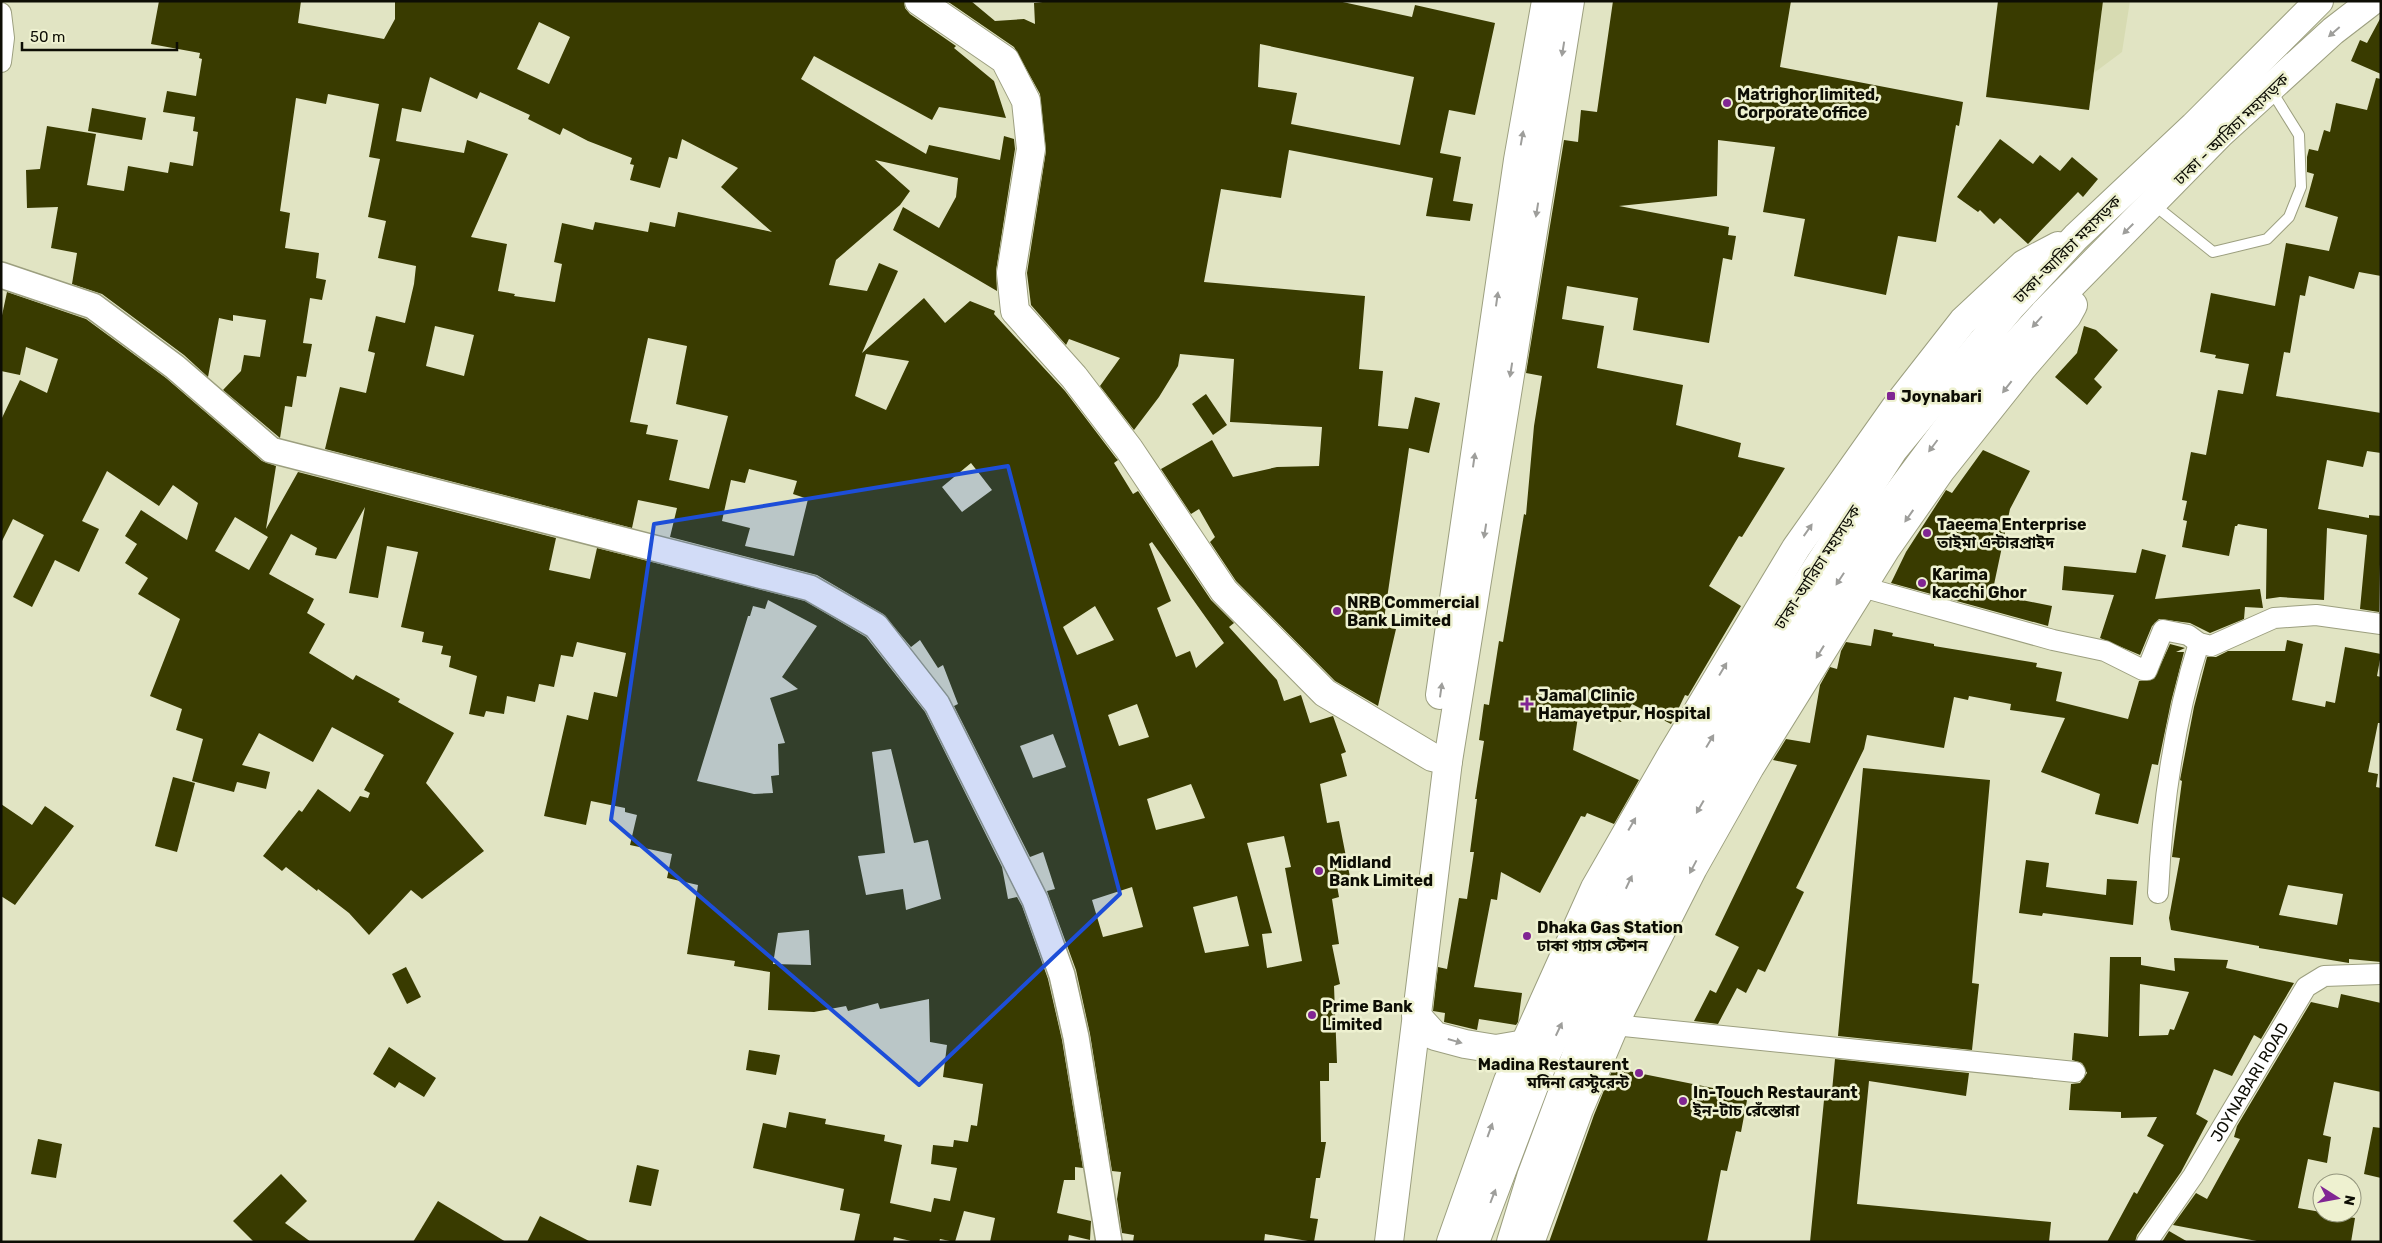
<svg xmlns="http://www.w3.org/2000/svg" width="2382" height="1243" font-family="Rubik,'Noto Sans Bengali',sans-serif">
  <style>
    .built { fill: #d7dbb2 }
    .building { fill: #393b00; fill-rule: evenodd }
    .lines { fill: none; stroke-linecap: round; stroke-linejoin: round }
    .service-casing { stroke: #9c9f7f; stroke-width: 12 }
    .minor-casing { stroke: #9c9f7f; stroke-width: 22 }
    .tertiary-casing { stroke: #9c9f7f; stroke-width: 28 }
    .secondary-casing { stroke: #9c9f7f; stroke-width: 30 }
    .primary-casing { stroke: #9c9f7f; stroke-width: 30 }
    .trunk-casing { stroke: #9c9f7f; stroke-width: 30 }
    .service { stroke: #fff; stroke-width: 10 }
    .minor { stroke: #fff; stroke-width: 20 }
    .tertiary { stroke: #fff; stroke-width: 25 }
    .secondary { stroke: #fff; stroke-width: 28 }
    .primary { stroke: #fff; stroke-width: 28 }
    .trunk { stroke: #fff; stroke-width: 28 }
    .oneway { fill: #9e9e9b }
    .marked { fill: #1d4ed8; fill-opacity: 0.2; stroke: #1d4ed8; stroke-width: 4; stroke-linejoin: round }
    .poi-dot { fill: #812693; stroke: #eef1d0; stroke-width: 2 }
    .labels { text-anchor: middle; stroke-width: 5; stroke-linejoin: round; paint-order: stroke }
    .poi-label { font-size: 16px; font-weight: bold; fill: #0d0d04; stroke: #eef1d0; text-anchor: start }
    .street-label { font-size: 16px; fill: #0d0d04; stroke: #eef1d0 }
  </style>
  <rect width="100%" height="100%" fill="#e1e4c3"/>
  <polygon class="built" points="2009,1 2130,1 2122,52 2075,87"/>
  <g class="building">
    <path d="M159,1H301L298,23L384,39L395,19V1H904L905,8L910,14L956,46L954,48L994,81L1006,118L939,107L932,120L814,56L801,79L926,154L929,145L1000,160L1004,136L1014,139L1015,149L996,271L997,291L893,230L903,207L939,228L956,197L958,178L875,160L910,191L900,205L836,260L829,285L867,291L879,263L898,271L862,353L924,298L945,323L970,301L995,311L994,314L1065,391L1116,458L1118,460L1114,463L1133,494L1138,491L1211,600L1234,623L1229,627L1277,680L1284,701L1301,695L1310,723L1333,716L1346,752L1341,754L1347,776L1320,784L1327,823L1339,821L1350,877L1336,880L1339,897L1332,899L1339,944L1332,945L1340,984L1334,986L1337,1063H1329V1081H1320L1321,1142H1326L1320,1178H1316L1310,1218L1318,1219L1314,1242L1265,1234L1264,1242H1133L1134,1235L1122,1233L1117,1199L1121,1172L1112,1171L1090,1034L1076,970L1047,891L1055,889L1043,852L1030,857L954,706L958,704L943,665L938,668L920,640L911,647L883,614L817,575L670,537L677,508L638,500L632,528L325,449L340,387L366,393L375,353L368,351L376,316L405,323L414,284L416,266L378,258L386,221L368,217L380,159L369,157L379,104L328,94L326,104L296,98L280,211L290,213L285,248L319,253L316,278L326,280L322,300L310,298L303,343L312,344L306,377L297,376L292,407L285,406L280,438L223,390L241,371L244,355L260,357L266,320L233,315V321L219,318L208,377L184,355L102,294L72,284L77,253L51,248L58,207L27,208L26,170L40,169L47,126L96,134L87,185L124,191L128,166L168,173L170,162L193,166L198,132L193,131L195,117L163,112L167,91L196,96L202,59L199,58L200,53L151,44ZM539,22L570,37L549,84L517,69ZM430,77L477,99L480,92L530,115L528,119L560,135L563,128L588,141L632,158L630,164L634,165L630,180L660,188L669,157L677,159L682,139L738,168L721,187L772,232L678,212L675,227L650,222L648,232L595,222L593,230L562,223L554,262L562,264L555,302L514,296L515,294L498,291L507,244L471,237L508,154L467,140L464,153L396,141L402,108L421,112ZM435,326L474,335L464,376L426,366ZM648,338L687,346L676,404L728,416L709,489L669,480L678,440L646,434L648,425L630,422ZM866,354L909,361L886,410L855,396ZM971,463L992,490L962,512L942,487ZM749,469L797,481L793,494L808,499L794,556L745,546L750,528L722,521L731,480L745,483ZM1152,542L1224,643L1196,668L1190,651L1176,657L1157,608L1171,601L1149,544ZM1095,606L1114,640L1077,655L1063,627ZM1137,704L1149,737L1119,746L1108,715ZM1053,734L1066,767L1033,778L1020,746ZM1191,784L1205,818L1156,830L1147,799ZM1284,836L1291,867L1285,868L1302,961L1267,968L1262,934L1272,933L1247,843ZM1132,887L1143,927L1103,937L1092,900ZM1237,896L1249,946L1205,953L1193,907Z"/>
    <path d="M947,1H971L995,21L1024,19L1035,24L1034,3L1051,1H1338L1412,17L1415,5L1495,23L1475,115L1449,110L1440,153L1461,157L1453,201L1473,204L1470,221L1426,216L1433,178L1289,150L1281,198L1221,189L1204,282L1365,296L1359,369L1383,371L1378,426L1408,429L1415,397L1440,403L1429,453L1409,448L1383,626L1396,629L1378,706L1335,681L1236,581L1210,542L1215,537L1199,509L1191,514L1161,469L1212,440L1233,477L1277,467L1319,466L1322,427L1230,422L1234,359L1180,354L1178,366L1159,397L1134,430L1100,386L1120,358L1069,339L1066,345L1031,305L1027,273L1046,151L1040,94L1014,47ZM1260,44L1414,77L1400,145L1291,124L1297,93L1258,87Z"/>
    <polygon points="1613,1 1791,1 1780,67 1963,102 1959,126 1956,125 1936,242 1898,236 1886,295 1794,276 1805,219 1763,212 1775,147 1718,140 1717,196 1619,206 1729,227 1728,235 1736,236 1732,260 1723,258 1709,343 1633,330 1638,298 1567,286 1562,319 1604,326 1597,368 1683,385 1676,425 1741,443 1738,457 1785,468 1742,537 1739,536 1709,586 1741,606 1688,696 1685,695 1671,724 1632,704 1621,722 1579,710 1573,750 1639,780 1614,824 1587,813 1585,817 1581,816 1540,893 1501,872 1497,900 1491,899 1474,987 1522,993 1518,1022 1516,1025 1479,1019 1477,1030 1444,1022 1445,1013 1433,1011 1438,967 1447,969 1459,898 1467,899 1474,852 1470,852 1477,799 1475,799 1484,741 1479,740 1484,704 1489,705 1499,641 1503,642 1524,514 1526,515 1534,426 1542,376 1526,373 1564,140 1578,142 1581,110 1597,112"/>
    <polygon points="1998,1 2103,1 2089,110 1986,97"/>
    <polygon points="2381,17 2381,74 2351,61 2360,40 2367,43"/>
    <polygon points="2376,78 2381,79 2381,276 2359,272 2354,289 2309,276 2305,296 2300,295 2290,353 2284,352 2276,396 2381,413 2381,453 2367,451 2363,467 2327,460 2318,509 2369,518 2369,515 2381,516 2379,612 2360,609 2367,535 2327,528 2324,600 2280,597 2266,599 2267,529 2238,524 2237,526 2235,526 2229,556 2182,547 2187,521 2183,520 2187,501 2182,500 2191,452 2206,455 2218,390 2243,394 2249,364 2215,358 2216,355 2200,352 2211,293 2275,306 2286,243 2329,251 2338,217 2305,207 2314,174 2307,172 2307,157 2309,149 2318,151 2324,130 2330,132 2336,103 2367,110"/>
    <polygon points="92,108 146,118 142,140 88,131"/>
    <polygon points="2000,139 2033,164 2040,155 2060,171 2072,157 2098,179 2083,197 2078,192 2028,244 2000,218 1994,224 1980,210 1978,212 1957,197"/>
    <path d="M7,292L86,319L166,378L262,461L276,466L266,529L298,472L556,538L549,570L590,579L597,548L805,601L866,637L925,712L1002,867L1008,899L1017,897L1022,906L1048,979L1062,1040L1083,1168L1075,1167V1180H1064L1057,1213L1091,1221L1090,1240L1069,1235L1068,1242H990L995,1218L964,1211L955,1242L940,1239L939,1242H915L894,1237L893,1242H854L860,1214L840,1210L844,1189L753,1168L763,1123L786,1128L789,1112L826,1119L825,1124L885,1135L884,1141L902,1145L890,1203L931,1212L934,1198L950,1201L957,1168L931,1164L933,1145L953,1147L954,1140L968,1142L971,1125L977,1126L983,1084L943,1077L947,1045L930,1042L929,999L880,1009L878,1003L848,1011L846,1006L814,1012L768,1010L770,972L734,966L735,961L687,954L698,885L667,878L672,854L630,845L637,815L625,812V808L591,801L586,825L544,816L567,715L588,720L594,692L617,697L626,653L577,642L573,657L561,655L554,687L539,684L535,702L507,696L504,714L486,711L484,717L469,714L477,676L449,667L451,656L441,654L443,646L422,642L424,632L401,627L418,552L387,546L378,598L349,593L365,507L336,559L315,555L317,548L291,534L269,574L314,599L307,613L325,624L309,653L353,680L356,675L400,699L398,702L454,733L426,783L484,851L422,899L411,890L369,935L349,913L318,889L317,891L286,867L282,871L263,856L299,810L302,812L318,789L350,812L360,796L368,798L370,793L364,790L384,755L332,727L313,762L259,733L242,765L270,772L266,789L237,782L234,792L192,781L203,739L176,730L182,709L150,696L180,619L138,594L148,578L125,563L137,544L125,536L141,510L187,540L198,503L173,485L159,506L107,471L82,521L99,529L79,572L55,560L32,607L13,597L44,535L13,519L1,543V420L20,380L47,393L58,359L26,347L20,375L1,371V320ZM235,517L268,537L249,570L215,551ZM768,600L817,626L782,677L798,689L770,698L785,743L778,744L779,775L771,776L773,793L754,794L697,781L748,616H750L753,606L765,609ZM891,749L914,843L928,840L941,899L906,910L903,889L866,895L858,856L885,853L872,752ZM809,930L811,965L773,964L778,933Z"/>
    <polygon points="2084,326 2096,330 2118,350 2094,379 2102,387 2087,405 2055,377 2077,353"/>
    <polygon points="1206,394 1227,425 1213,435 1192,404"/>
    <polygon points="1983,450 2030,471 2010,509 1992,594 2052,606 2048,626 1891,583 1906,552 1946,490 1952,493"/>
    <polygon points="2142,549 2166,555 2155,599 2260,589 2263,608 2245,607 2244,619 2210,633 2190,623 2159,619 2152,626 2140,655 2100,638 2114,595 2062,590 2064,566 2136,573"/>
    <polygon points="1874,629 1893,633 1892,636 1934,644 1934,646 2037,663 2036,667 2062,672 2056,701 2128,719 2139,681 2154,679 2170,644 2185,648 2176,652 2184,652 2171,702 2158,765 2152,764 2138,824 2095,814 2100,794 2041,772 2065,718 2010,710 2011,704 1969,696 1968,700 1954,697 1944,748 1867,735 1864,749 1796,888 1804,892 1765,972 1758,969 1746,993 1737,988 1718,1024 1694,1021 1710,990 1716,993 1739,947 1715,935 1797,765 1773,760 1786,739 1810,743 1820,685 1830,667 1837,669 1841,651 1846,642 1871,646"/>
    <path d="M2287,640L2303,644L2292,700L2325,707L2326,701L2335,703L2345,647L2381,654L2377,676L2381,677V723H2378L2368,772L2378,774L2376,787L2381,788V962L2349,959V963L2259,948V946L2171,930L2169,918L2180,858L2172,857L2182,781L2180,780L2194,707L2207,657H2216L2228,651H2285ZM2288,885L2343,894L2337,925L2279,915Z"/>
    <polygon points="1863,768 1990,780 1972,983 1979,984 1972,1050 1838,1036"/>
    <polygon points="173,777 195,783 177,852 155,846"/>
    <polygon points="1,804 32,825 45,806 74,826 15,905 1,896"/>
    <polygon points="2026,860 2049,863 2046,887 2106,895 2107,879 2137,881 2133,925 2043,913 2042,916 2019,913"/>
    <path d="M2110,957H2141V965L2175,971L2174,958L2228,960L2226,968L2294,983L2261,1039L2254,1035L2232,1076L2214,1069L2196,1114L2208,1121L2181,1172L2137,1235L2135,1242H2107L2134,1192L2137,1194L2164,1145L2147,1136L2157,1117L2121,1118V1112L2069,1110L2071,1084L2080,1083L2087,1073L2082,1063L2072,1060L2074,1033L2108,1037ZM2140,984L2189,992L2174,1030L2170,1029L2168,1035L2139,1036Z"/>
    <polygon points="406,967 421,997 407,1004 392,974"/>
    <polygon points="2341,994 2381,1003 2381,1092 2334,1082 2323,1135 2331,1137 2327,1163 2308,1159 2298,1208 2355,1218 2351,1242 2262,1242 2173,1225 2196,1193 2207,1199 2240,1139 2234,1137 2237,1126 2311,1002 2338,1008"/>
    <polygon points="389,1047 436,1078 424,1097 399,1082 395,1088 373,1074"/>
    <polygon points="749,1050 780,1055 776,1075 746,1070"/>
    <polygon points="1835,1059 1969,1073 1966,1096 1869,1081 1857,1204 2051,1222 2049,1242 1810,1242 1825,1090 1832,1091"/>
    <polygon points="1613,1068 1748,1095 1741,1132 1736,1131 1727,1171 1721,1170 1707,1242 1549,1242 1594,1115"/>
    <polygon points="2373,1127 2381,1128 2381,1178 2364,1174"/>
    <polygon points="38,1139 62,1144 56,1178 31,1174"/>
    <polygon points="637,1165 659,1170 651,1206 629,1202"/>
    <polygon points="281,1174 307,1201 285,1223 311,1242 254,1242 233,1221"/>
    <polygon points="438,1201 506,1242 413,1242"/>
    <polygon points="540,1216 591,1242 527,1242"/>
    <polygon points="2169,1231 2188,1242 2162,1242"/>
  </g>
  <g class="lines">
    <defs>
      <polyline id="service" points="2153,204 2213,252 2267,239 2289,217 2301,187 2299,135 2271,90"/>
      <g id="minor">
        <polyline points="1,13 4,38 1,62"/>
        <polyline points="1862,587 2053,640 2105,651 2143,670 2147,670 2163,630 2188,635 2199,643 2211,646 2274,618 2316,615 2381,624"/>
        <path d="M2158,893C2162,808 2173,724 2199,643"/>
        <polyline points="1614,1025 2075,1072"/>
        <path id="s1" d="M2147,1242L2193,1176L2306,987L2324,976L2381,974"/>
      </g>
      <polyline id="tertiary" points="1,275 93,306 175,367 271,450 810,588 876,626 937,704 1035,900 1062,975 1076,1037 1109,1242"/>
      <polyline id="secondary" points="919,1 1005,60 1026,101 1031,149 1011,273 1015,311 1074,377 1129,449 1224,591 1325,693 1432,757 1448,761"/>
      <g id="primary">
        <polyline points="1440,695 1518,160 1546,1"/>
        <polyline points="1416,1015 1435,1036 1465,1044 1496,1049 1525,1044"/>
        <polyline points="1389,1242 1448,761 1570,1"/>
      </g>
      <g id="trunk">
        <polyline points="1531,1240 1579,1109 1621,1010 1693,868 1750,767 1885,550 1941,470 2023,367 2067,316 2073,305"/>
        <polyline points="1451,1242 1508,1081 1595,888 1672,754 1796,548 1895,408 1963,321 2024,264 2058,246"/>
        <polyline points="1475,1242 1545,1057 1640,857 1774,634 1894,449 2010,308 2076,237 2194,126 2319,1"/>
        <polyline points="1511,1242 1531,1177 1579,1048 1654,885 1760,704 1879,519 1982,381 2046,311 2220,134 2333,31 2372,1"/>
      </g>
    </defs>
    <use href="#service" class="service-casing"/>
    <use href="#minor" class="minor-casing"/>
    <use href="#tertiary" class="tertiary-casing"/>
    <use href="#secondary" class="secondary-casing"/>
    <use href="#primary" class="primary-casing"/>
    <use href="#trunk" class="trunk-casing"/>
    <use href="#service" class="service"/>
    <use href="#minor" class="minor"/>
    <use href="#tertiary" class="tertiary"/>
    <use href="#secondary" class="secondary"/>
    <use href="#primary" class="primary"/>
    <use href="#trunk" class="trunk"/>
  </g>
  <defs><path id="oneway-solid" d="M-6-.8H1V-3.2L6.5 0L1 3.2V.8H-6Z" transform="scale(1.25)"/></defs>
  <g class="oneway">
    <use href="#oneway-solid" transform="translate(2334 32) rotate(139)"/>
    <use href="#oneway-solid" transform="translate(1563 49) rotate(99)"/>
    <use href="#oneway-solid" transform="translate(1522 138) rotate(-80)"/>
    <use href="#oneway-solid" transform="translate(1537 210) rotate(99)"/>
    <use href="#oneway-solid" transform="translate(2128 229) rotate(135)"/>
    <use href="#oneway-solid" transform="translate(1497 299) rotate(-82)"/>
    <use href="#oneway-solid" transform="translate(2037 322) rotate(132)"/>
    <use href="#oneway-solid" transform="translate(1511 370) rotate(99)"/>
    <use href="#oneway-solid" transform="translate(2007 387) rotate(128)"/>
    <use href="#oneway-solid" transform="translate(1933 446) rotate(127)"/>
    <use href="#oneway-solid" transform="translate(1474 460) rotate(-82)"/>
    <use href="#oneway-solid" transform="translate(1909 516) rotate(125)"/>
    <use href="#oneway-solid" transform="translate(1808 530) rotate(-55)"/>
    <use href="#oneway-solid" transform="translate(1485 531) rotate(99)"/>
    <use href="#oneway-solid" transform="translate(1840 579) rotate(123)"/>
    <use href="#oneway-solid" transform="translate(1820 652) rotate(122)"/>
    <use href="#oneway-solid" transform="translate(1723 669) rotate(-59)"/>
    <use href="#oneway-solid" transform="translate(1441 690) rotate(-82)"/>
    <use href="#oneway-solid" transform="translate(1710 741) rotate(-59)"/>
    <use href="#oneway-solid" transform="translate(1700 807) rotate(120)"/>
    <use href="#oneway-solid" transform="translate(1632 824) rotate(-60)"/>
    <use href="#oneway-solid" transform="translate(1693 867) rotate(118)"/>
    <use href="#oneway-solid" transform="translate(1629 882) rotate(-65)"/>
    <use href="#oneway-solid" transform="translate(1559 1029) rotate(-65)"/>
    <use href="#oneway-solid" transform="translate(1455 1041) rotate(16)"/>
    <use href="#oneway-solid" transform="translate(1490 1130) rotate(-70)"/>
    <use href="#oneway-solid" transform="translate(1493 1196) rotate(-69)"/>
  </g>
  <path class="marked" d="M1008,466L1120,894L919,1085L611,820L654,524Z"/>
  <g class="poi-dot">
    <circle cx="1727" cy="103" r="5"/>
    <rect x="1886" y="391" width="10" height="10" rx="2.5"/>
    <circle cx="1927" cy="533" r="5"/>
    <circle cx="1922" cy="583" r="5"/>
    <circle cx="1337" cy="611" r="5"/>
    <path d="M1524.5 696.5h5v5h5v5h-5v5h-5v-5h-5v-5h5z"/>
    <circle cx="1319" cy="871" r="5"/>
    <circle cx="1527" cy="936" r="5"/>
    <circle cx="1312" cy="1015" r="5"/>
    <circle cx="1639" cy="1073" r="5"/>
    <circle cx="1683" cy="1101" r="5"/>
  </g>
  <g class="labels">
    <g class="poi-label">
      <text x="1737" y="100">Matrighor limited,<tspan x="1737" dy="18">Corporate office</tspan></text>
      <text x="1901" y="402">Joynabari</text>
      <text x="1937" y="530">Taeema Enterprise<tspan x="1937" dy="18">তাইমা এন্টারপ্রাইদ</tspan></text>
      <text x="1932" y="580">Karima<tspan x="1932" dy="18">kacchi Ghor</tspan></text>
      <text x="1347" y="608">NRB Commercial<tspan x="1347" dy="18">Bank Limited</tspan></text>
      <text x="1538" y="701">Jamal Clinic<tspan x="1538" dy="18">Hamayetpur, Hospital</tspan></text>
      <text x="1329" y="868">Midland<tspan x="1329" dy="18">Bank Limited</tspan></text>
      <text x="1537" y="933">Dhaka Gas Station<tspan x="1537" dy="18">ঢাকা গ্যাস স্টেশন</tspan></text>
      <text x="1322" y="1012">Prime Bank<tspan x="1322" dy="18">Limited</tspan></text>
      <text x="1629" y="1070" text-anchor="end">Madina Restaurent<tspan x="1629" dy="18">মদিনা রেস্টুরেন্ট</tspan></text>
      <text x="1693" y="1098">In-Touch Restaurant<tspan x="1693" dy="18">ইন-টাচ রেঁস্তোরা</tspan></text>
    </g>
    <g class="street-label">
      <text transform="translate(2231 129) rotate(-44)" y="6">ঢাকা - আরিচা মহাসড়ক</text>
      <text transform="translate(2067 249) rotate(-45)" y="6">ঢাকা-আরিচা মহাসড়ক</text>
      <text transform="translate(1817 567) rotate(-57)" y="6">ঢাকা-আরিচা মহাসড়ক</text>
      <text dy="6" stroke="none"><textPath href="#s1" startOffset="190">JOYNABARI ROAD</textPath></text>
    </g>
  </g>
  <rect width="2382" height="1243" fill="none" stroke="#0d0d04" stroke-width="5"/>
  <g transform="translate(2337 1198) rotate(101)"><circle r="24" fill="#eef1d0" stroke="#94967e"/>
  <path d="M0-4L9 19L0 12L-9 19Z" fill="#812693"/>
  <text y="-8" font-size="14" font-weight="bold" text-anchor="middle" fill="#0d0d04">N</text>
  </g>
  <path d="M22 42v8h155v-8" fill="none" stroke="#0d0d04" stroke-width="2.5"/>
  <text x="30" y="42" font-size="15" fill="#0d0d04" stroke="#eef1d0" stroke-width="4" paint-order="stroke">50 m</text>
</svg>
